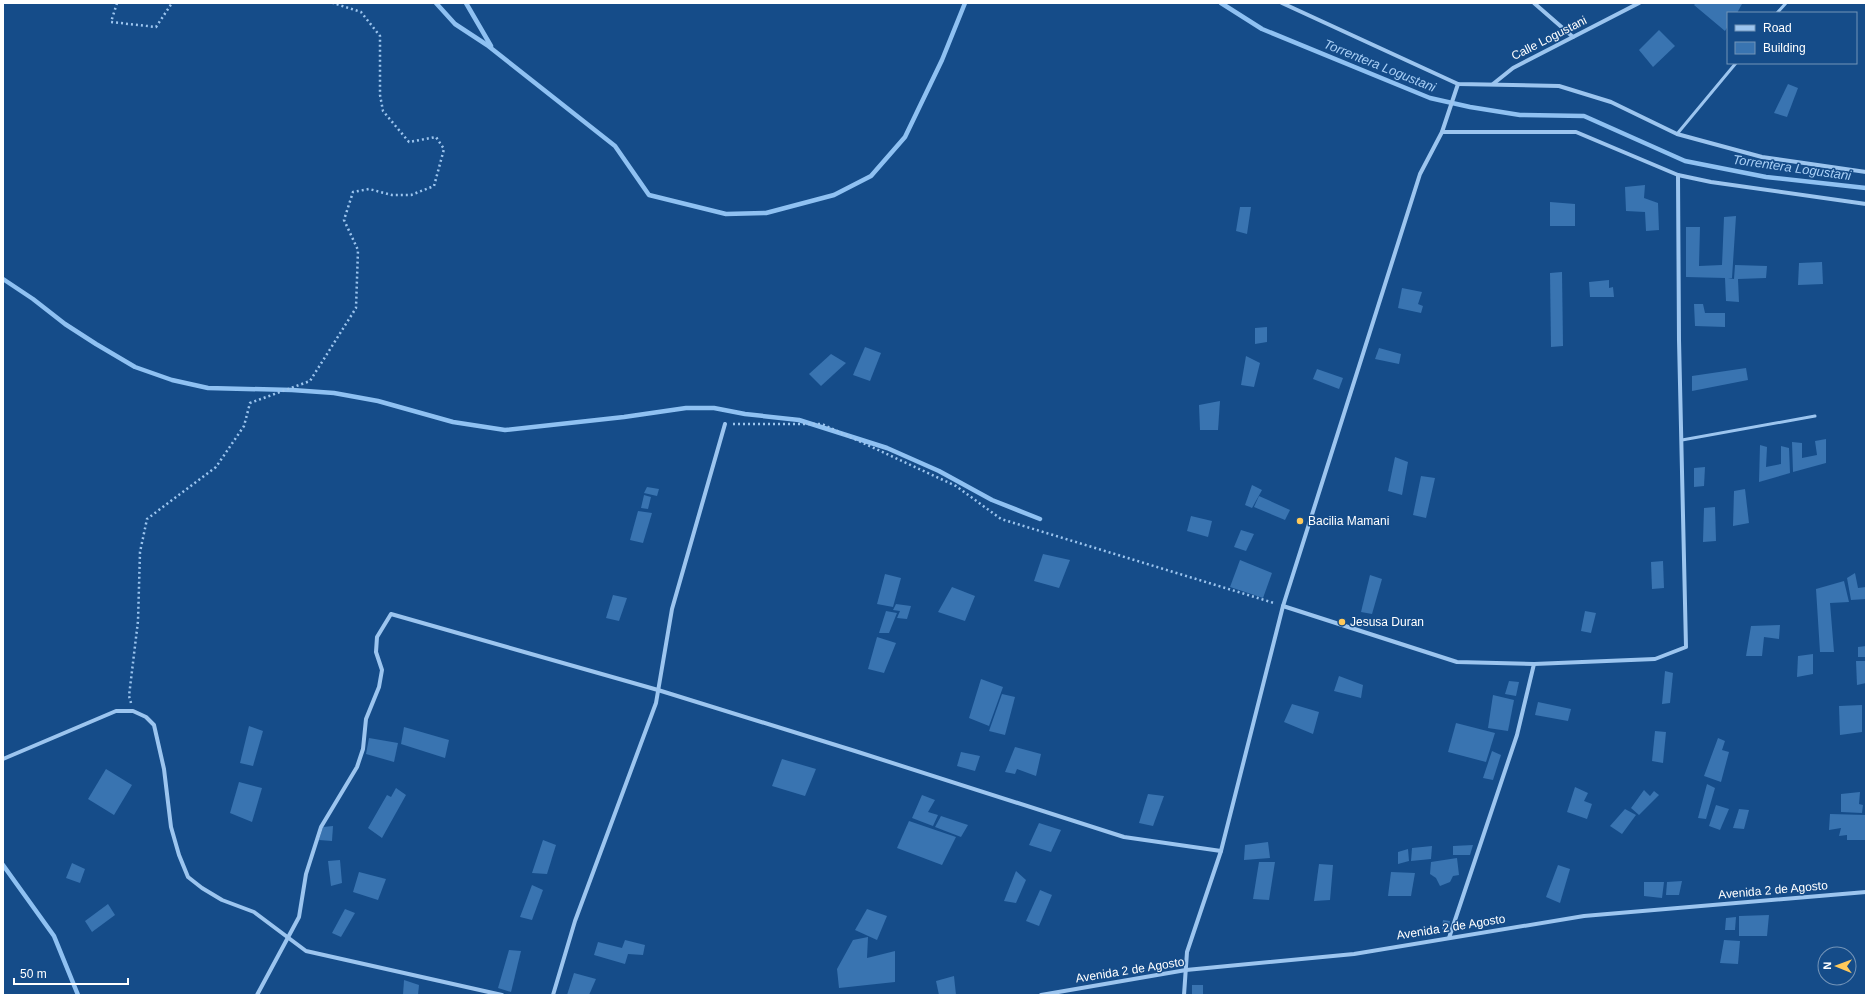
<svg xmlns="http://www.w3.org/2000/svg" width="1869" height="998" font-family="Arial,sans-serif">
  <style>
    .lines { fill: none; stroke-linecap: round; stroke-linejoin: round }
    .stream { stroke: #8fc1f2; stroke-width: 4.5 }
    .building { fill: #3974b1 }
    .path { stroke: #9cc5ef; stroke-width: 2.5; stroke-dasharray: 2 3; stroke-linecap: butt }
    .service { stroke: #9cc5ef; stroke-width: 3 }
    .minor { stroke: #9cc5ef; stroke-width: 4 }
    .poi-dot { fill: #ffc95a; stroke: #154c89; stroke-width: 1.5 }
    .labels { text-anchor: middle; stroke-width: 3; stroke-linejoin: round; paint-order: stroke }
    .street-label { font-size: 12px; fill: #fff; stroke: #154c89 }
    .poi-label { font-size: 12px; fill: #fff; stroke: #154c89; text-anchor: start }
    .water-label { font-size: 13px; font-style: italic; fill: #a8cff6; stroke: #154c89 }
  </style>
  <rect width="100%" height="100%" fill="#154c89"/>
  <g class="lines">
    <g class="stream">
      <polyline points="436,3 455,24 487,45 615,146 649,195 726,214 766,213 834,195 871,176 905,137 942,60 965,3"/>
      <polyline points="466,3 491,46"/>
      <polyline points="1221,3 1262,29 1430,98 1470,107 1520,115 1584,116 1685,161 1766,177 1866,188"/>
      <polyline points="3,279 33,299 65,324 96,344 135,367 172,380 208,388 292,390 334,393 378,401 453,422 505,430 624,417 686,408 714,408 745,414 799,420 887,448 939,471 992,500 1040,519"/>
      <polyline points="3,865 54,936 78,995"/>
    </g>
  </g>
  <g class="building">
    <polygon points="1696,3 1740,3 1742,4 1737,13 1728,13 1728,26 1725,31 1694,5"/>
    <polygon points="1659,30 1675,46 1653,67 1639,50"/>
    <polygon points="1788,84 1798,88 1787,117 1774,113"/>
    <polygon points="1645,185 1644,198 1658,203 1659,230 1646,231 1645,212 1626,211 1625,187"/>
    <polygon points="1550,202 1575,204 1575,226 1550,226"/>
    <polygon points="1240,207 1251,207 1247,234 1236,231"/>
    <polygon points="1736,216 1732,278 1728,278 1734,279 1735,265 1767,266 1766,278 1738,279 1739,302 1726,301 1725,278 1686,277 1686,227 1700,227 1699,266 1722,265 1724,217"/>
    <polygon points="1822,262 1823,284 1798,285 1799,263"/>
    <polygon points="1562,272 1563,346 1551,347 1550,273"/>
    <polygon points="1609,280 1609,288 1613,287 1614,297 1590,297 1589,282"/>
    <polygon points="1402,288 1422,292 1418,304 1423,306 1421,313 1398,308"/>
    <polygon points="1694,304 1703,304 1705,313 1725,313 1725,327 1695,326"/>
    <polygon points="1267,327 1267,342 1255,344 1255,328"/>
    <polygon points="865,347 881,353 870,381 853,375"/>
    <polygon points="1379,348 1401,354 1399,364 1375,359"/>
    <polygon points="831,354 846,363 821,386 809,374"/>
    <polygon points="1246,356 1260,363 1254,387 1241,385"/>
    <polygon points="1746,368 1748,380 1692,391 1692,376"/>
    <polygon points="1317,369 1343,378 1339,389 1313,379"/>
    <polygon points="1220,401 1218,430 1200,430 1199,405"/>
    <polygon points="1826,439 1826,463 1793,472 1792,442 1802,443 1802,458 1817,455 1815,441"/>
    <polygon points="1760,445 1767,447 1766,467 1781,464 1781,446 1789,448 1790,473 1759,482"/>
    <polygon points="1395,457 1408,462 1402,495 1388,491"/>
    <polygon points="1705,467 1704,486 1694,487 1694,468"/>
    <polygon points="1421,476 1435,478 1426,518 1413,515"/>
    <polygon points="1252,485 1262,490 1252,508 1245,505"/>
    <polygon points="647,487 659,489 657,496 644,493"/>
    <polygon points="1745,489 1749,523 1733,526 1734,491"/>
    <polygon points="644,495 651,497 648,509 641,508"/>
    <polygon points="1259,496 1290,510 1285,520 1254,507"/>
    <polygon points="1715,507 1716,541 1703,542 1704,508"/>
    <polygon points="638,511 652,513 643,543 630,540"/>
    <polygon points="1191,516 1212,521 1208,537 1187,531"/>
    <polygon points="1241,530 1254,534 1246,551 1234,547"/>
    <polygon points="1043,554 1070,560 1059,588 1034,581"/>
    <polygon points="1240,560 1272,573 1263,598 1230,587"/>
    <polygon points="1663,561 1664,588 1652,589 1651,562"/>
    <polygon points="1855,573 1858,588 1866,587 1866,599 1851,600 1847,578"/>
    <polygon points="885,574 901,578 893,607 877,604"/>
    <polygon points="1370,575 1382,579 1372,614 1361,612"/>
    <polygon points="1844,581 1849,602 1830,603 1834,652 1820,652 1816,589"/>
    <polygon points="952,587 975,596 965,621 938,612"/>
    <polygon points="613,595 627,598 619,621 606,618"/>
    <polygon points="896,604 911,606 907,619 897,618 900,611 893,610"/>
    <polygon points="886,611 897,613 889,633 879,633"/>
    <polygon points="1585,611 1596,613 1591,633 1581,631"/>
    <polygon points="1780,625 1779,639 1764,637 1762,656 1746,656 1751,626"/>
    <polygon points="877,637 896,643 884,673 868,669"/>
    <polygon points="1866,646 1866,657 1858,657 1858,647"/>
    <polygon points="1813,654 1813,674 1797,677 1798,656"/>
    <polygon points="1856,661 1866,661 1866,683 1857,685"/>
    <polygon points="1665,671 1673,673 1670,703 1662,704"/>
    <polygon points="1339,676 1363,685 1361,698 1334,691"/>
    <polygon points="981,679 1003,687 989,726 969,718"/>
    <polygon points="1509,681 1519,682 1516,696 1505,694"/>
    <polygon points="1002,694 1015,697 1005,735 989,731"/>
    <polygon points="1493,695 1514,700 1508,731 1488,728"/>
    <polygon points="1538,702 1571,709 1568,721 1535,715"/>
    <polygon points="1292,704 1319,712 1313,734 1284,722"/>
    <polygon points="1862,705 1862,732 1840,735 1839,706"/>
    <polygon points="1456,723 1495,733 1486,762 1448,752"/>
    <polygon points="249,726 263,731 253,766 240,763"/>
    <polygon points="404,727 449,740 445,758 401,744"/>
    <polygon points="1655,731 1666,732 1663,763 1652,761"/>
    <polygon points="369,738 398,743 394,762 366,754"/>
    <polygon points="1718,738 1725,741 1722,750 1729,752 1721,782 1704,776"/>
    <polygon points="1015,747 1041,754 1036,776 1017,769 1015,774 1005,772"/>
    <polygon points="1492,751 1501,755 1493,780 1483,778"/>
    <polygon points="961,752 980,756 975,771 957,766"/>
    <polygon points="782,759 816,769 805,796 772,786"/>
    <polygon points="106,769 132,785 114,815 88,799"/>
    <polygon points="239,782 262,788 252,822 230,813"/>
    <polygon points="1707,784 1715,788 1706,819 1698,818"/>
    <polygon points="1575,787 1588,793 1584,801 1592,804 1587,819 1567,812"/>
    <polygon points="396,788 406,795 382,838 368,828 387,795 391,797"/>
    <polygon points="1644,790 1650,796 1654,791 1659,795 1639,815 1631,808"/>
    <polygon points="1860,792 1859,804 1863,805 1862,813 1841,812 1841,794"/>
    <polygon points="1148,794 1164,796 1153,826 1139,823"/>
    <polygon points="922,795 935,800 928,812 938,815 933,826 912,818"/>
    <polygon points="1716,805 1729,809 1720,830 1709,826"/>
    <polygon points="1625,809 1636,815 1622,834 1610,826"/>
    <polygon points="1739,809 1749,810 1744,829 1733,828"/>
    <polygon points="1830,814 1866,815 1866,840 1847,840 1847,835 1839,836 1841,828 1829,830"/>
    <polygon points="941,816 968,825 961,837 935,827"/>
    <polygon points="909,821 956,837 942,865 897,848"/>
    <polygon points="1039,823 1061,830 1051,852 1029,845"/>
    <polygon points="333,826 332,841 319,840 323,827"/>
    <polygon points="543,840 556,845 547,874 532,873"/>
    <polygon points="1268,842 1270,858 1244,860 1245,845"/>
    <polygon points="1473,845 1470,855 1453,855 1453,846"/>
    <polygon points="1432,846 1431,859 1411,861 1412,848"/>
    <polygon points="1408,849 1409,861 1398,864 1398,852"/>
    <polygon points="1457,858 1459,875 1453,876 1450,882 1440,886 1436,878 1430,874 1431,862"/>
    <polygon points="340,860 342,883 331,886 328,861"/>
    <polygon points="1259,862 1275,862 1269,900 1253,899"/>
    <polygon points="72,863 85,869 80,883 66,878"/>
    <polygon points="1319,864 1333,865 1330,900 1314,901"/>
    <polygon points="1558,865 1570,869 1560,903 1546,897"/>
    <polygon points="1016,871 1026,880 1016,903 1004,901"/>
    <polygon points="359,872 386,879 378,900 353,892"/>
    <polygon points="1391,872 1415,873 1411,896 1388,896"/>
    <polygon points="1682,881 1679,895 1666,895 1667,882"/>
    <polygon points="1644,882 1664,882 1662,898 1644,896"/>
    <polygon points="532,885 543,890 532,920 520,917"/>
    <polygon points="1040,890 1052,895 1039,926 1026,921"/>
    <polygon points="108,904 115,915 92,932 85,921"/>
    <polygon points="345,909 355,913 341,937 332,933"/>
    <polygon points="867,909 887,916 877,940 855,930"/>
    <polygon points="1769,915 1767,936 1739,936 1739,916"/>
    <polygon points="1736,917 1735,930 1725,930 1726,918"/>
    <polygon points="1443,920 1450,921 1448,932 1442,929"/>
    <polygon points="868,937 867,958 895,951 895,982 839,988 837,969 853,940"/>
    <polygon points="625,940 645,945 643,955 628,954 625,964 594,955 598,942 622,948"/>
    <polygon points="1724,940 1740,941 1738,964 1720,963"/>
    <polygon points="509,950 521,951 511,992 498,988"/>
    <polygon points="574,973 596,979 589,995 567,995"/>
    <polygon points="954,976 956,995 939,995 936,981"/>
    <polygon points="404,980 419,985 418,995 403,995"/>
    <rect x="1192" y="985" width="11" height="10"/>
  </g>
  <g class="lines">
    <g class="path">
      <polyline points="117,3 111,22 156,27 172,3"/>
      <polyline points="733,424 822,424 956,486 1001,519 1274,603"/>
      <polyline points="131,703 129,696 138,621 140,552 147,519 216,467 244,426 250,403 310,381 356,308 358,250 344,220 353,192 369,189 392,195 411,195 434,186 444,149 436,137 409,142 383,111 380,95 380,36 361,12 333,3"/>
    </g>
    <g class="service">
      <polyline points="1777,13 1786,3"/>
      <polyline points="1677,134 1736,63"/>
      <polyline points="1682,440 1815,416"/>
    </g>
    <g class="minor">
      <polyline points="1282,3 1458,84 1559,86 1611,102 1677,134 1762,157 1866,172"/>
      <polyline points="1534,3 1573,37"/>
      <polyline points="1493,84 1513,68 1639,3"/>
      <polyline points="1442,132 1576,132 1678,175 1711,182 1866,204"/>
      <polyline points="1283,606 1457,662 1534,664 1655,659 1686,647 1679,340 1678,175"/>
      <polyline points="3,759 116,711 133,711 146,717 154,725 164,769 171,827 179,855 188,877 202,888 222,900 254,912 306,951 502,995"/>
      <polyline points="1449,938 1517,735 1534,664"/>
      <polyline points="257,995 299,917 306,874 321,827 357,767 363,749 366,719 379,687 382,670 376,652 377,637 391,614 658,690 855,751 1124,837 1221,851"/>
      <polyline points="553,995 575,921 656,703 672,609 725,424"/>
      <polyline points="1041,995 1186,970 1354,954 1584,916 1866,892"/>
      <polyline points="1184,995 1187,952 1221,851 1283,606 1420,174 1442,132 1458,84"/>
    </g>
  </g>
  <g class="poi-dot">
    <circle cx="1300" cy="521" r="4"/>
    <circle cx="1342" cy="622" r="4"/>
  </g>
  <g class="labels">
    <g class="street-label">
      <text transform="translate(1549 38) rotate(-27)" y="4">Calle Logustani</text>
      <text transform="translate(1773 890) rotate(-5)" y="4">Avenida 2 de Agosto</text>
      <text transform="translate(1451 927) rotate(-9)" y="4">Avenida 2 de Agosto</text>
      <text transform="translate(1130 970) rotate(-9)" y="4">Avenida 2 de Agosto</text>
    </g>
    <g class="poi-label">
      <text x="1308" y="525">Bacilia Mamani</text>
      <text x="1350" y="626">Jesusa Duran</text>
    </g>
    <g class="water-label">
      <text transform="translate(1380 65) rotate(22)" y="5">Torrentera Logustani</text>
      <text transform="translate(1792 167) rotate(8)" y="5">Torrentera Logustani</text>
    </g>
  </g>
  <rect width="1869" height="998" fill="none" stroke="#ffffff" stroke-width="8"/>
  <rect x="1727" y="12" width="130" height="52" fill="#154c89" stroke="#7394b8"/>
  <rect x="1735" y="25" width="20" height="6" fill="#9cc5ef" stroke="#7394b8"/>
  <text x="1763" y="32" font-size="12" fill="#ffffff">Road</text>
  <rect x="1735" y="42" width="20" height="12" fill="#3974b1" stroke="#7394b8"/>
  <text x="1763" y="52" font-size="12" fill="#ffffff">Building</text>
  <g transform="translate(1837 966) rotate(271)"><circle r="19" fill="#154c89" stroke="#7394b8"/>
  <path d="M0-3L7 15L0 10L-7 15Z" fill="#ffc95a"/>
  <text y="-6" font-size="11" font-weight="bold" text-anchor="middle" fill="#ffffff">N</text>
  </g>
  <path d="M14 978v6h114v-6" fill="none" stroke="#ffffff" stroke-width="2"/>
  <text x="20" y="978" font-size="12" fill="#ffffff" stroke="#154c89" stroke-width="3" paint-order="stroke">50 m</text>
</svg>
